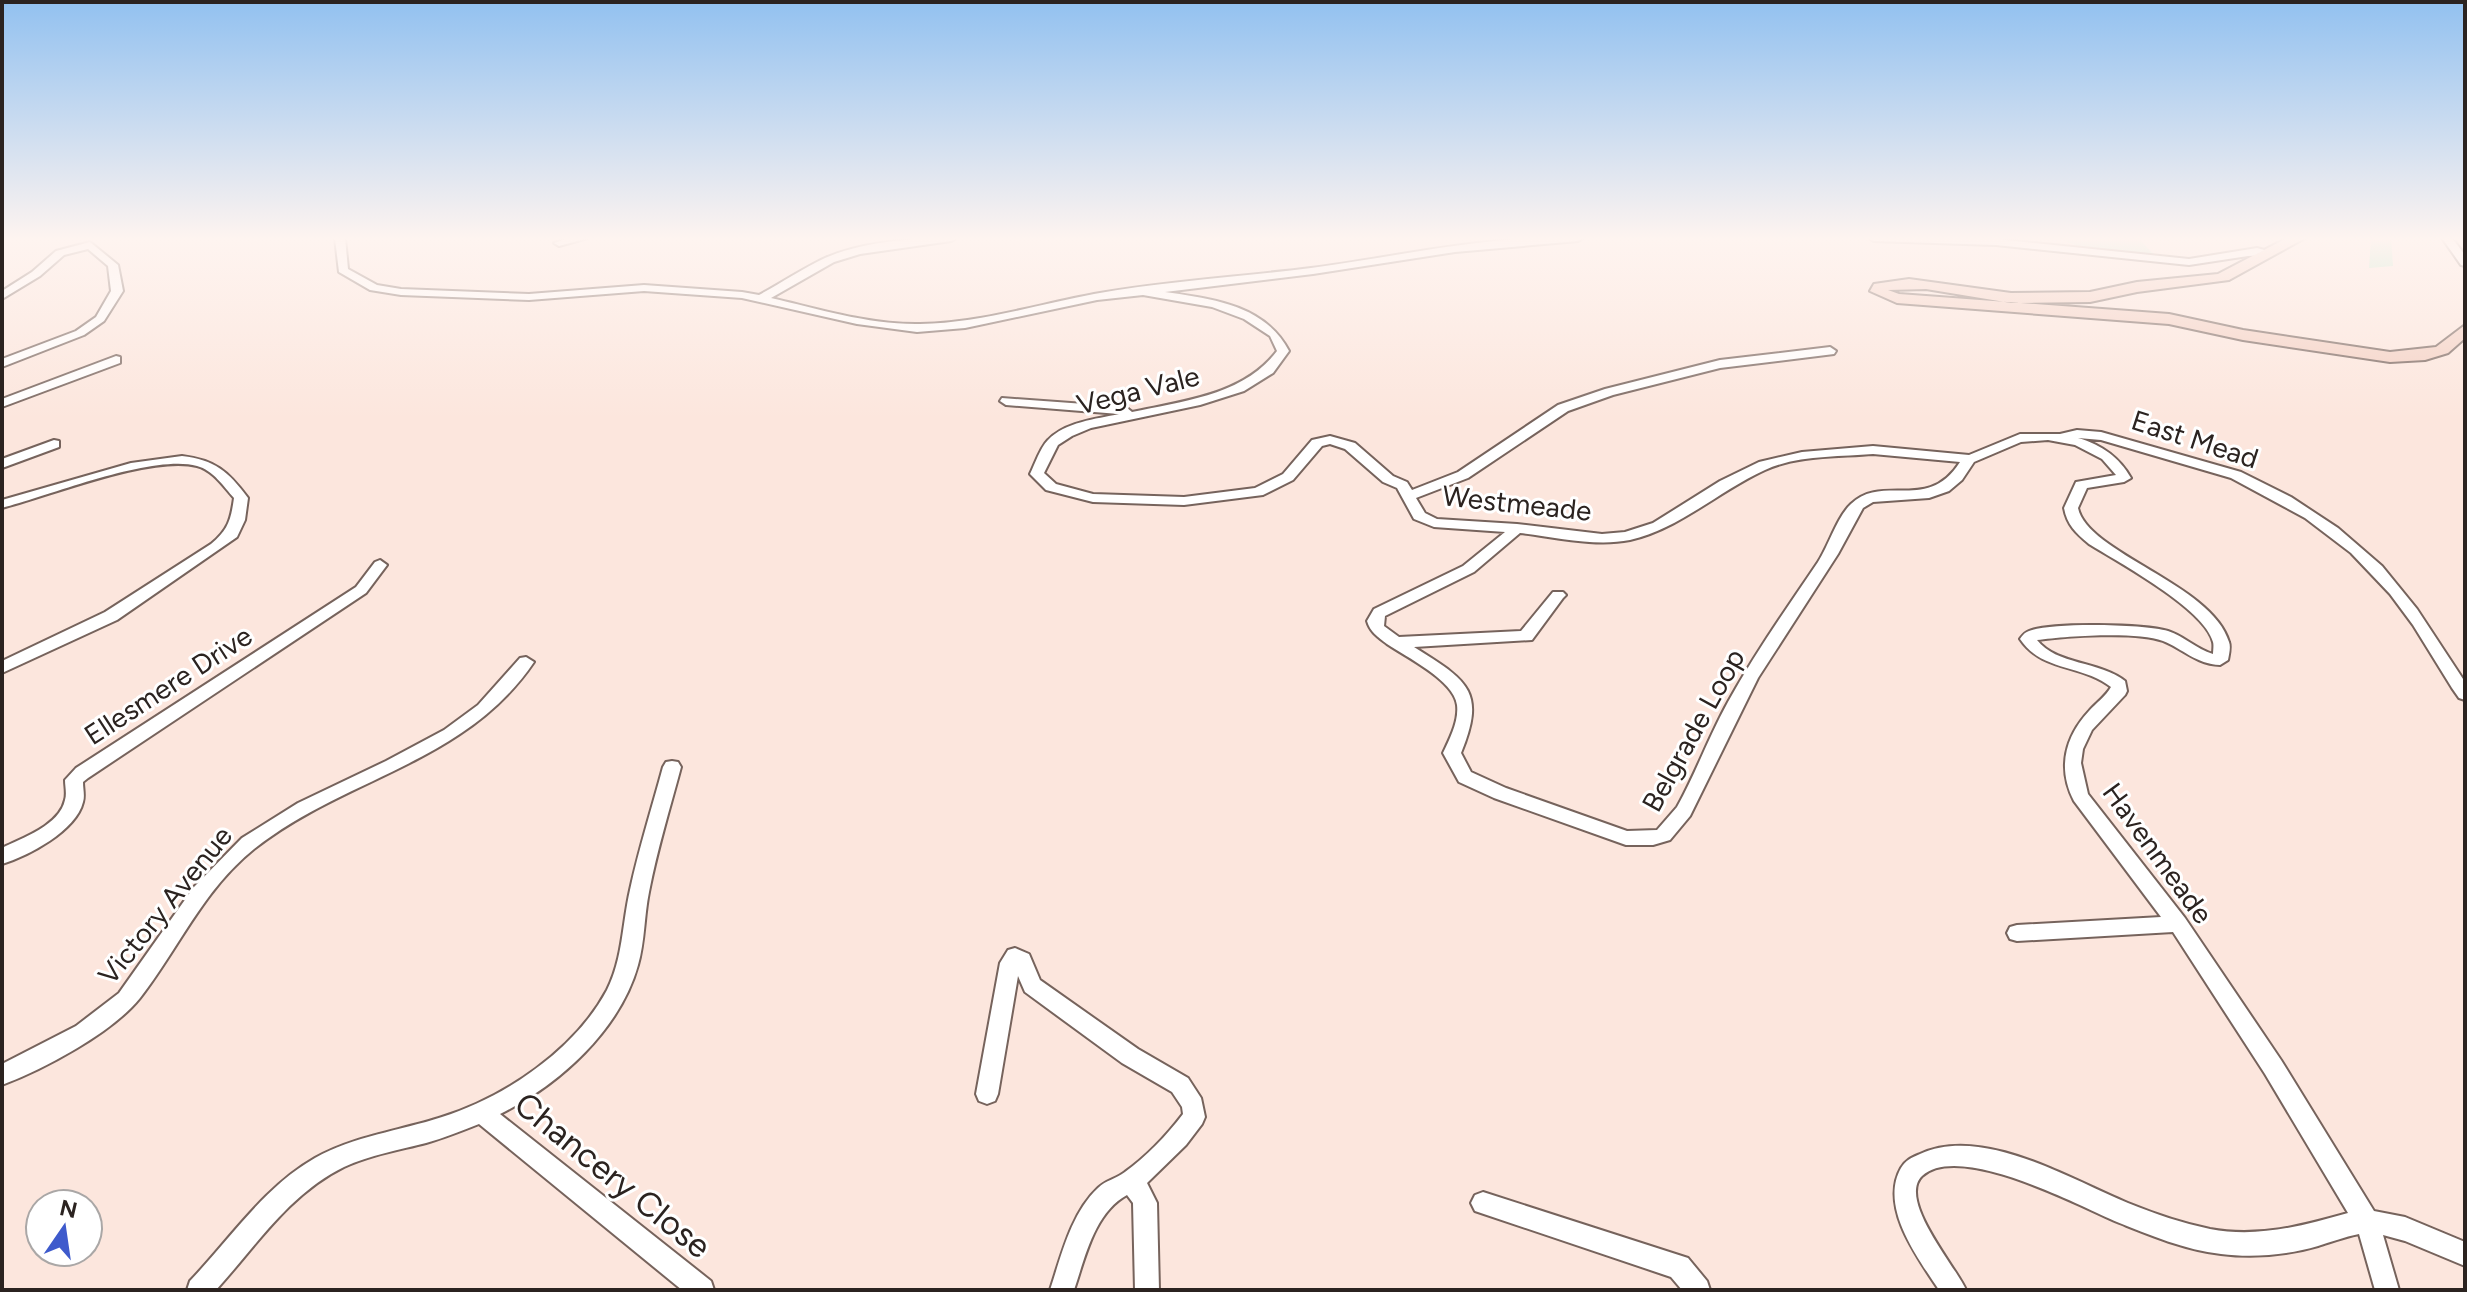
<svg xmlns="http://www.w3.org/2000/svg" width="2467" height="1292" font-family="Figtree,sans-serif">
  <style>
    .green { fill: #b2e9ca }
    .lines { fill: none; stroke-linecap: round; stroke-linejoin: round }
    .minor-casing { stroke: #76635c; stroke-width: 4 }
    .secondary-casing { stroke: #76635c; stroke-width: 4 }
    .minor { fill: #fff; fill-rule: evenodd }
    .secondary { fill: #f3cfc2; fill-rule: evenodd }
    .labels { text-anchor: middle; stroke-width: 6; stroke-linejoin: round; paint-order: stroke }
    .street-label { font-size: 28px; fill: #2b2320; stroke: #fff }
    .near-street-label { font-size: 34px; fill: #2b2320; stroke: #fff }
  </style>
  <rect width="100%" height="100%" fill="#fce6dd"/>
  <g class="green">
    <polygon points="2057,238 2138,238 2155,256 2089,250"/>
    <polygon points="2371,238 2391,238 2393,266 2369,268"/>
  </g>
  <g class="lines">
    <defs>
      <g id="minor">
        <path d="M335,238H345L348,269L377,285L401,289L529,294L644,285L742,292L759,295C781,283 802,269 825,258C864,241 915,238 956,238L951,241L860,254L834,262L771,298C819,309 870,325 920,324C979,323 1036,305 1094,294C1165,281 1239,277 1311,268C1401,256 1492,234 1583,238L1578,241L1455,252L1313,274L1165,292C1213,299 1265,305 1289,351L1273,373L1244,391L1200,405L1091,428L1072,436L1058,445L1044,473L1056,484L1093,494L1184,497L1255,488L1283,474L1312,440L1330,436L1355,443L1393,476L1407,482L1412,490L1458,472L1558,405L1605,389L1720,360L1830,347L1836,351L1834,354L1720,368L1613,395L1568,411L1468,478L1416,498L1425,513L1437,519L1517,524L1602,534L1625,532L1653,523L1720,481L1759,462L1802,452L1873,446L1969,455L2020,434H2060L2077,430L2101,432L2241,472L2291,497L2338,528L2382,566L2417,609L2465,682V700L2459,698L2452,688L2413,625L2390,594L2351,553L2305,518L2231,478L2101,440L2078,438C2102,445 2119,457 2131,478L2124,482L2087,488L2078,508C2087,553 2212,584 2229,642C2231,647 2229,654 2228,660L2220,665C2196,664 2183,649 2163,641C2137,631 2066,636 2037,640C2056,665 2100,661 2125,681L2127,691L2125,695L2092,730L2083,749L2081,763L2088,794L2185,918L2281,1060L2374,1211L2405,1217L2465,1242V1266L2405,1241L2383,1235L2399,1290H2375L2359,1234C2344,1237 2331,1242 2318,1246C2287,1255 2253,1258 2221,1254C2185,1250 2150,1235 2117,1222C2078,1205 1959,1142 1922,1176C1897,1200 1957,1268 1966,1290H1939C1918,1258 1879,1207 1901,1168C1906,1160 1911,1158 1920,1154C1982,1125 2070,1179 2128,1203C2155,1214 2182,1223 2210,1229C2258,1238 2302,1226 2348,1213L2265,1074L2173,932L2017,941L2010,939L2007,933L2010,927L2017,925L2161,917L2074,801C2057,768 2065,737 2089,711C2096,703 2106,696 2111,687C2082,664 2042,672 2020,639C2023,635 2024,633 2029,631C2051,622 2144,624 2168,631C2184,636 2196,649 2213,654C2213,651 2214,645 2213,642C2205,609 2118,562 2089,544C2076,533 2067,525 2064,508L2076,482L2116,475L2102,459L2075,445L2048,440L2021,442L1974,462L1962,480L1949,491L1929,498L1873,502L1863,508L1838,554L1758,678L1690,816L1670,840L1653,845H1626L1494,798L1459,782L1443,753C1450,738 1459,721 1457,705C1454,680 1406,657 1387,644C1378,637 1370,632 1367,621L1374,609L1463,566L1505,532L1434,527L1414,519L1397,488L1383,482L1345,449L1330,444L1322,446L1293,480L1263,495L1184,505L1093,502L1046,490L1030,474C1035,464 1040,448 1048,440C1065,422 1096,419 1119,414L1006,405L1000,401L1002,398L1126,407L1132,412C1183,401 1244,395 1277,351L1270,336L1244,319L1212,307L1143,295L1097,300L965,328L917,332L857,324L742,298L644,291L529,300L401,295L370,290L339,272ZM1873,454L1960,462C1928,513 1883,473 1851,504C1837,517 1829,545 1818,562C1787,608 1755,653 1728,702C1709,736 1696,773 1677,807L1657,830L1627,831L1506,788L1471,772L1461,753C1487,690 1466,680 1414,647L1532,640L1563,598L1566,595L1563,592H1553L1521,631L1399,637L1384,626L1385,616L1474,572L1520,533C1555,537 1595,547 1630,540C1679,529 1719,491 1765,470C1797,455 1838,457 1873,454Z"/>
        <polygon points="569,238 588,238 559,246 554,243"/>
        <polygon points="1869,238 1996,239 2189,259 2257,248 2272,252 2267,255 2248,256 2189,265 1996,245 1874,241"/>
        <polygon points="2442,238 2452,238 2465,255 2465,266 2461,265"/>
        <polygon points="90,242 118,265 123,291 104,321 84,335 2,367 2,359 76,331 96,317 111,291 108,266 88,249 64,255 40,276 2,299 2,291 32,272 56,251"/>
        <polygon points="116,356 120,357 120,363 2,407 2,399"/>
        <polygon points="54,440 59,441 59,447 2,468 2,459"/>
        <path d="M182,456C215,460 228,471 248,498L245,520L237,537L117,620L2,673V661L105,612L211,544C228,530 231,520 234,498C224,487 213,470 197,466C152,454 49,496 2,508V500L131,463Z"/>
        <path d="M380,560L387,565L366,593L88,778L83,782C83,789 85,796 83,802C76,831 28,856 2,864V848C22,838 60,825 65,800C67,794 65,786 65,780L76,768L356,587L375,562Z"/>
        <path d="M526,657L534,662C465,764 345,777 254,849C202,891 179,948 140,998C112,1033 44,1069 2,1085V1064L76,1026L119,993L194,887L242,838L298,803L386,761L444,730L478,705L520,658Z"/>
        <path d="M672,761L678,762L681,767C670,808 657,850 649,892C644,916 645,941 638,965C620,1030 559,1085 500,1114L711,1281L714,1290H682L479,1124C461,1131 444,1138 426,1143C399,1150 370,1155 344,1167C289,1194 256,1246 216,1290H187L190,1281C230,1239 264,1187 315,1158C354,1136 399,1131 442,1117C505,1097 575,1050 607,990C623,958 622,925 630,890C639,848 652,808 663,767L666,762Z"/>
        <path d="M1015,948L1029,954L1040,980L1138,1049L1188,1078L1201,1098L1205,1117L1202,1124L1186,1145L1147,1183L1157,1203L1159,1290H1135L1133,1203L1127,1195C1094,1213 1085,1258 1074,1290H1050C1061,1257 1071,1213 1098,1188C1106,1180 1116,1179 1125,1172C1146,1157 1167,1135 1183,1114L1182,1107L1172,1092L1122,1063L1025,992L1018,976L998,1094L995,1101L987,1104L979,1101L976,1094L1000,963L1008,950Z"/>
        <polygon points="1483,1192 1688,1258 1707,1281 1710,1290 1682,1290 1671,1277 1475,1211 1471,1203 1475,1195"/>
      </g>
      <polygon id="secondary" points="2287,238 2305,238 2229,280 2137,292 2090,302 2011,303 1926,289 1888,290 1899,294 2169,314 2243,330 2390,352 2436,347 2465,325 2465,338 2448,353 2425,360 2390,362 2243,340 2169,324 1897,303 1870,291 1874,284 1909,279 2011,293 2090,292 2137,282 2218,274"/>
    </defs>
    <use href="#minor" class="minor-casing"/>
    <use href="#secondary" class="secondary-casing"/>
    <use href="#minor" class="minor"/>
    <use href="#secondary" class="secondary"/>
  </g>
  <linearGradient id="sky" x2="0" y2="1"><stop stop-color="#92c1f0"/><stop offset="0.57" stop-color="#fef4f0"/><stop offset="1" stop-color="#fef4f0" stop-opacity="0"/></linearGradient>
  <rect width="2467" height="419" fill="url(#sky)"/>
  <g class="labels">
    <g class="street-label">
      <text transform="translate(1138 390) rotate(-14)" y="10">Vega Vale</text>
      <text transform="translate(2195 439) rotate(18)" y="10">East Mead</text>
      <text transform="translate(1517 503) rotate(6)" y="10">Westmeade</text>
      <text transform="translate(168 685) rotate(-33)" y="10">Ellesmere Drive</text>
      <text transform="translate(1693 730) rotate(-61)" y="10">Belgrade Loop</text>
      <text transform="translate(2158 853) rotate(54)" y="10">Havenmeade</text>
      <text transform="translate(165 905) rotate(-51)" y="10">Victory Avenue</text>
    </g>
    <g class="near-street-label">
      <text transform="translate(613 1175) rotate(39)" y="12">Chancery Close</text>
    </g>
  </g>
  <rect width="2467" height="1292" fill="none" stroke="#2b2320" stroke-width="8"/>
  <g transform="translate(64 1228) rotate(13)"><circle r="38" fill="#ffffff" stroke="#aaa7a6" stroke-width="2"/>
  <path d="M0-6L14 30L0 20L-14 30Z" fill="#3e5acc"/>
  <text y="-12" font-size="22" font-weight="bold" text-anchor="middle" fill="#2b2320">N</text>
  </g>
</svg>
